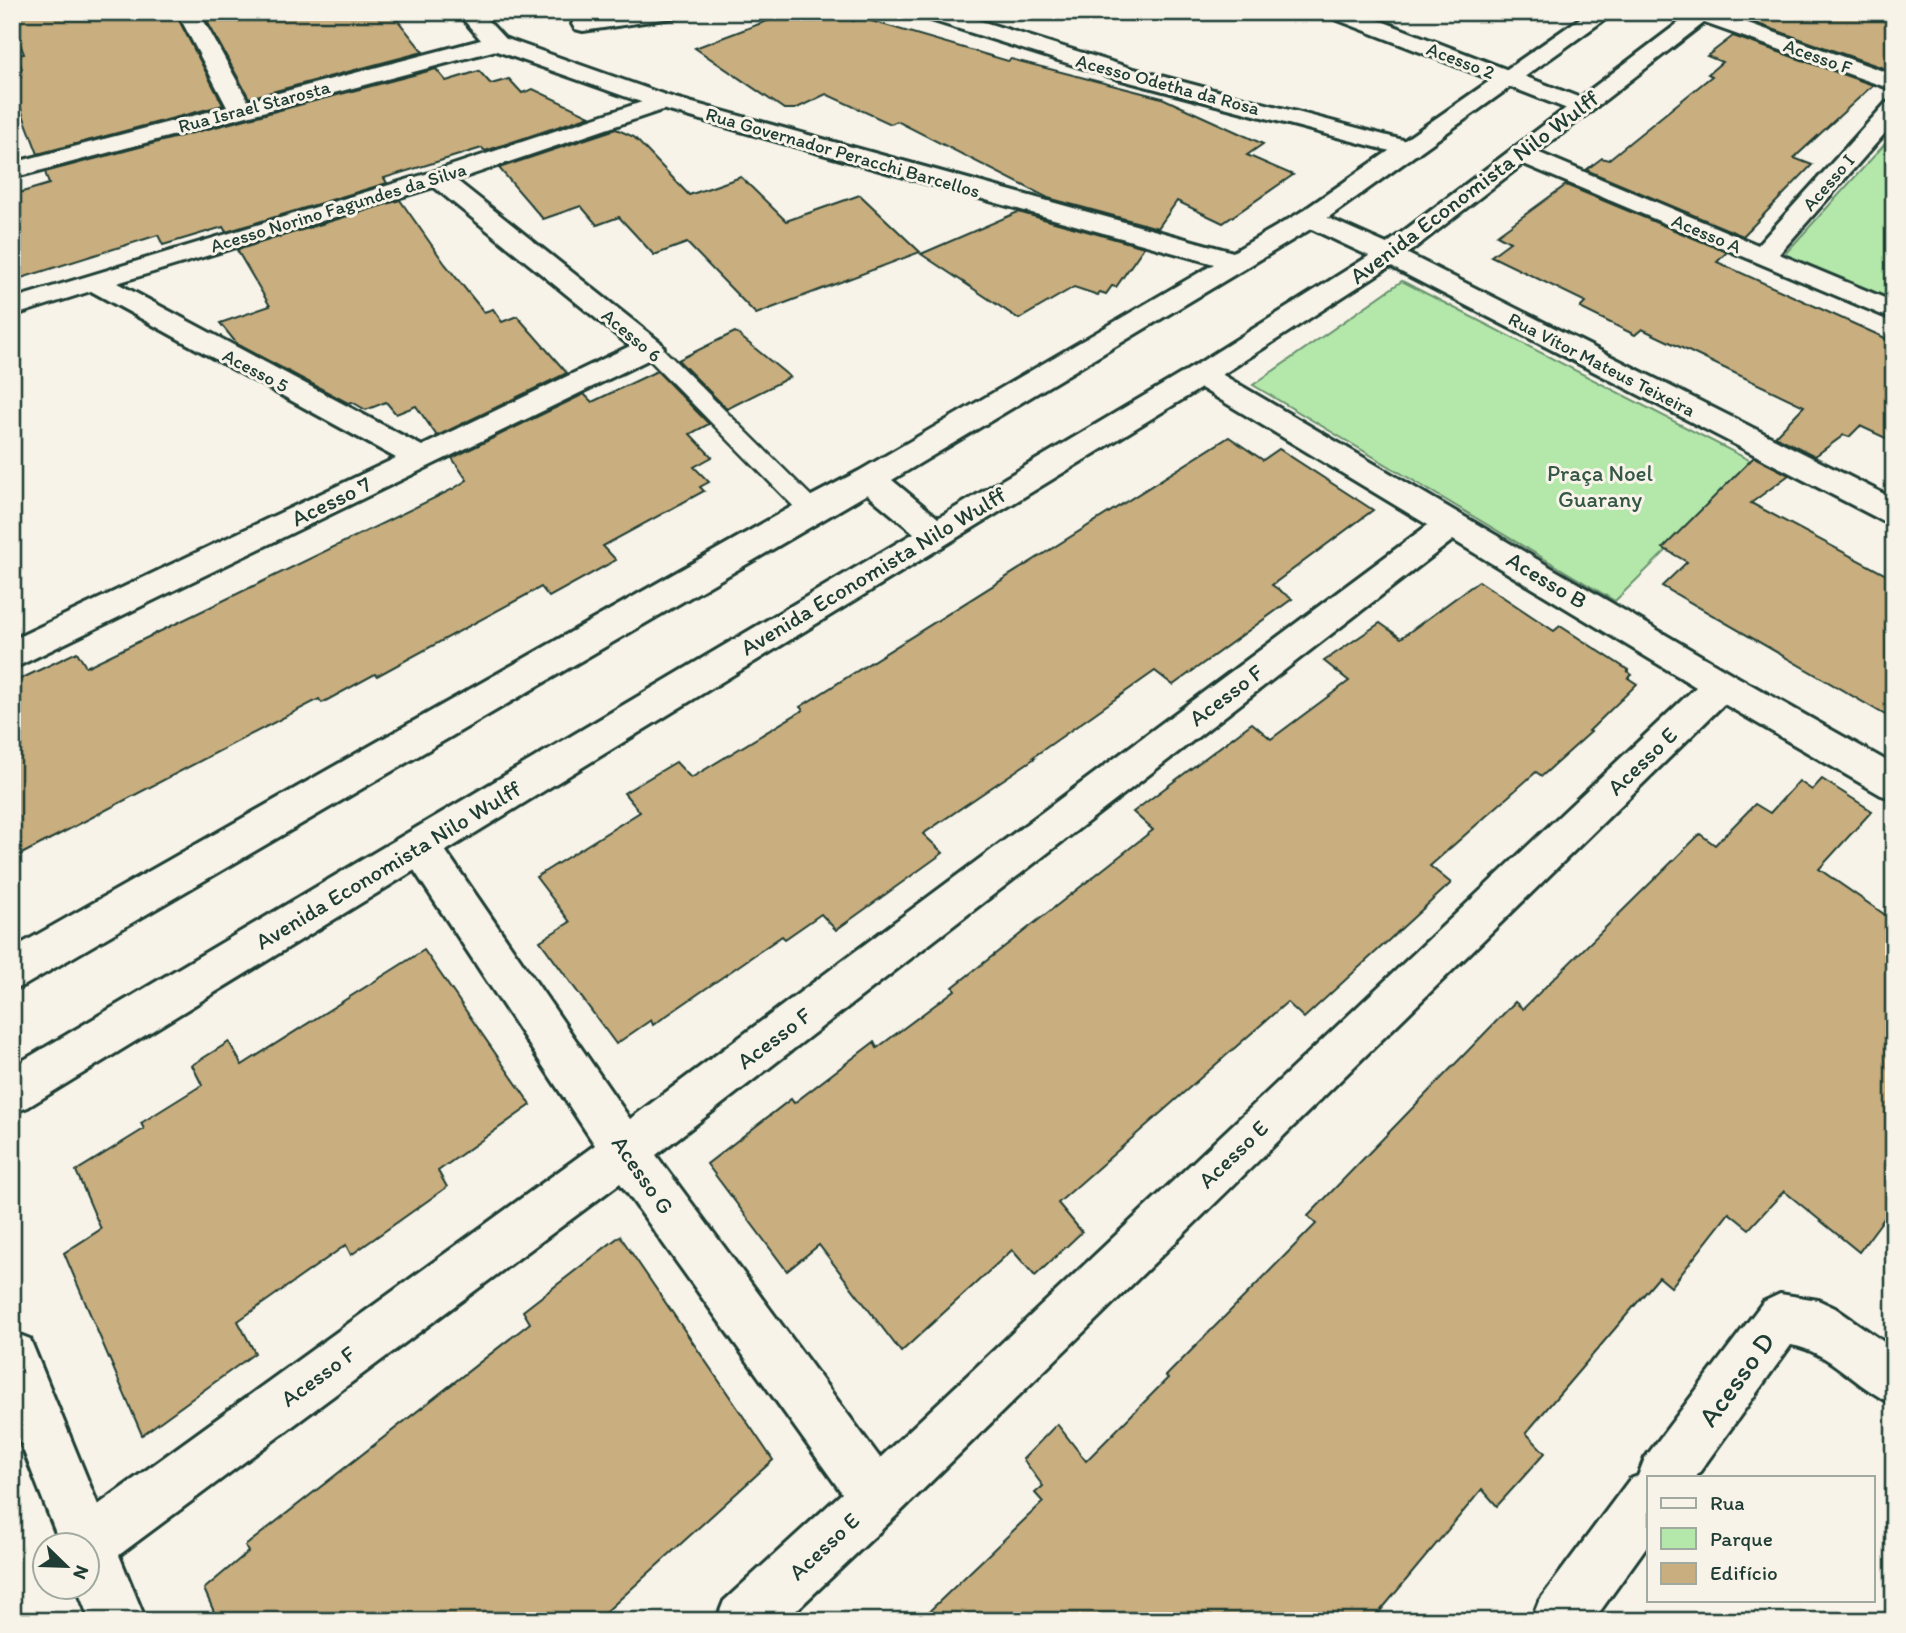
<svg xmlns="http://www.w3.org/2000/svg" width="1906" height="1633" font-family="Itim,sans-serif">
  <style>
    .green { fill: #b4e8aa; stroke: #6a926f; stroke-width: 2 }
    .building { fill: #c9ae7f; stroke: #1f3d34; stroke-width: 2 }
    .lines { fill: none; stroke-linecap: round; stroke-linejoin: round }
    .lane-casing { stroke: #1f3d34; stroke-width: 5 }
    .street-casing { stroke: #1f3d34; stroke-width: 6 }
    .secondary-casing { stroke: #1f3d34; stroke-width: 6 }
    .lane { fill: #f7f3e8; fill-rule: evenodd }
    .street { fill: #f7f3e8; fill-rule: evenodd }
    .secondary { fill: #f7f3e8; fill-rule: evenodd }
    .labels { text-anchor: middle; stroke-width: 6; stroke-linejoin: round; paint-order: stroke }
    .far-street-label { font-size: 19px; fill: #1f3d34; stroke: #f7f3e8 }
    .street-label { font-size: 23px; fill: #1f3d34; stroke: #f7f3e8 }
    .park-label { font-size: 23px; fill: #355746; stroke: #f7f3e8 }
    .near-street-label { font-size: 28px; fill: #1f3d34; stroke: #f7f3e8 }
  </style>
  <rect width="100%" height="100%" fill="#f7f3e8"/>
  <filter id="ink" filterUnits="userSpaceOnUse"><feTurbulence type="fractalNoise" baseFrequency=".0143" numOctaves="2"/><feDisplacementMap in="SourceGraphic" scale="14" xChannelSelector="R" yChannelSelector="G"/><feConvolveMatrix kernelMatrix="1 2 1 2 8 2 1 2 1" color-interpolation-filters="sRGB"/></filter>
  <g filter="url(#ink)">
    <g class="green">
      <polygon points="1894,134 1894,302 1784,255"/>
      <polygon points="1402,281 1755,463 1615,601 1253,385"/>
    </g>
    <g class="building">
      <polygon points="12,12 175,12 223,105 38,154 12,86 19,84 16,77 21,76 18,70 22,69 17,55 24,54 12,24"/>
      <polygon points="202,12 391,12 423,52 249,98"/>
      <polygon points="791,12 840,12 853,21 861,18 1008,61 1011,59 1162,98 1263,144 1247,155 1293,175 1223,223 1177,201 1158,228 1048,198 897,121 891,124 826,94 795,109 784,109 695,48"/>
      <polygon points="1764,12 1894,12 1894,66 1889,70 1752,22"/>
      <polygon points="1733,36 1873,85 1794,158 1812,165 1743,236 1586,170 1602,158 1608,160 1712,76 1708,74 1722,62 1707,56"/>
      <polygon points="436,69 446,81 479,71 491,84 509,79 522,93 533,89 590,116 485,151 482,148 384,178 387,183 226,232 223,227 163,245 158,235 12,281 12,195 49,184 45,172"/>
      <polygon points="616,129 634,137 689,195 741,177 786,221 860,195 920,252 756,314 687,243 654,255 619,217 597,225 581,206 543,219 499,168"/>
      <polygon points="1566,185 1727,252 1717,262 1894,342 1894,442 1860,426 1849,437 1844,435 1815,456 1775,436 1804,406 1642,329 1635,335 1580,308 1586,302 1491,256 1510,242 1497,235"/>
      <polygon points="400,200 445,264 484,312 493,309 502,322 517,316 567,373 437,436 416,406 396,414 386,402 366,410 352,402 348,403 237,344 220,323 270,306 237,250"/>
      <polygon points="1018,212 1144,247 1116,287 1112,286 1106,294 1100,292 1098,295 1074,287 1019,319 921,254"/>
      <polygon points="735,332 790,377 727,409 678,360"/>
      <polygon points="657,371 709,424 690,434 712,457 694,467 709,482 700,487 704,491 603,546 616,560 549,597 541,587 377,676 375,674 322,703 319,699 12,859 12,683 77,652 86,667 167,628 453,489 467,480 452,458 584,394 592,402"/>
      <polygon points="1229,437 1263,460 1279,449 1373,510 1272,585 1292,599 1173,685 1155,671 1033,757 1035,758 923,834 943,853 836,930 821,914 785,939 782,936 653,1025 651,1020 616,1044 540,941 570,922 536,877 640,812 624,793 676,762 691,778 803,710 800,707"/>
      <polygon points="1754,457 1789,475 1751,503 1894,579 1894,720 1662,586 1687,562 1663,548"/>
      <polygon points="1479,581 1554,631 1560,626 1628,670 1627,671 1632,675 1628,678 1637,684 1589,731 1591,732 1542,776 1536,772 1430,866 1451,883 1304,1018 1287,1002 1058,1203 1082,1232 1035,1276 1012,1250 901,1352 819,1245 787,1271 707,1164 791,1099 794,1103 874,1042 877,1048 955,990 953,987 1153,830 1133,812 1252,723 1271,739 1349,681 1324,661 1380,623 1401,638"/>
      <polygon points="1822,779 1872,811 1819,869 1894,921 1894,1205 1859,1252 1784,1191 1749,1229 1729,1213 1671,1287 1659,1277 1526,1433 1545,1453 1497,1506 1482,1489 1372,1621 919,1621 1043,1502 1035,1493 1043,1486 1023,1459 1057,1424 1086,1461 1168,1378 1166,1376 1316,1224 1308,1216 1515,1002 1523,1009 1700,834 1715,845 1755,804 1770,813 1799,781 1812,790"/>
      <polygon points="424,950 531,1105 438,1171 447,1187 351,1255 346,1245 238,1321 255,1353 142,1435 64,1253 101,1229 76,1171 144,1129 141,1123 202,1085 192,1065 229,1042 242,1065"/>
      <polygon points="620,1236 773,1460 596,1621 218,1621 204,1589 248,1552 245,1546 530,1323 523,1311"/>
    </g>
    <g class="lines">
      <defs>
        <polygon id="lane" points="650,341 657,343 819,504 823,510 819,516 811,518 803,516 643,353 640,348 643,343"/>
        <g id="street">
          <polygon points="177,12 199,12 248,101 496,36 504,38 507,43 504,48 12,178 12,163 227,107"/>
          <polygon points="621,12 682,12 679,17 671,18 583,31 575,29 572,24 575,19"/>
          <polygon points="918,12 952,12 1134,69 1418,144 1421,149 1418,154 1409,156 1118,79 921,17"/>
          <polygon points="1327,12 1358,12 1591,102 1595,107 1591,112 1575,112 1330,17"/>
          <polygon points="1695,12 1717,12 1894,75 1894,90 1696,20 1693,15"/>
          <path d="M663,95L671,97L675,102L671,107L456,180L660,342L664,348L660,354L12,669V640L396,458L91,291L12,316V299L429,173ZM434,187L630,346L422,446L117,283Z"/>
          <polygon points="1894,101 1894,123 1779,254 1894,302 1894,320 1512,159 1509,154 1512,149 1521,147 1530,149 1758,245 1886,103"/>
          <polygon points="1310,210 1398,249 1894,499 1894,524 1883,521 1380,261 1301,224 1297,218 1301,212"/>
          <path d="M1201,366L1211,368L1734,675L1894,765V799L1881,795L1724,704L896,1516L785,1621H716L724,1601L842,1493L620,1183L119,1555L146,1621H90L77,1588H88V1546H61L12,1421V1332L30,1339L98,1505L595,1145L406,858L400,846L406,834L420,829L434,834L630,1119L1428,525L1191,382L1186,375L1191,368ZM1453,540L1696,687L880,1458L656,1155Z"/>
          <path d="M1780,1294L1818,1300L1835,1308L1894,1349V1404C1857,1389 1830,1351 1791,1345L1696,1477H1649V1543L1593,1621H1531L1539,1601L1630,1479L1638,1476L1645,1458L1763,1302Z"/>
        </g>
        <polygon id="secondary" points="457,12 480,12 504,38 671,97 1233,252 1301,212 1589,12 1615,12 1319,224 892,480 938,518 1191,368 1380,249 1693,12 1718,12 1398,261 1211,382 28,1107 12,1113 12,1067 914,533 867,494 27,984 12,990 12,949 800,502 859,471 1214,264 655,107 488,48"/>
      </defs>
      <use href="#lane" class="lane-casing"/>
      <use href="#street" class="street-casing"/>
      <use href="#secondary" class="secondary-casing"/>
      <use href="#lane" class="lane"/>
      <use href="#street" class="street"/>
      <use href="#secondary" class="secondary"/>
    </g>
  </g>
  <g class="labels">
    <g class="far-street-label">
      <text transform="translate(1818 56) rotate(20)" y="7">Acesso F</text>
      <text transform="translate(1461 60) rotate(21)" y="7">Acesso 2</text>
      <text transform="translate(1168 84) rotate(15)" y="7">Acesso Odetha da Rosa</text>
      <text transform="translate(254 106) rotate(-15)" y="7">Rua Israel Starosta</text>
      <text transform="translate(843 152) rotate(16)" y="7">Rua Governador Peracchi Barcellos</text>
      <text transform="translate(1828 182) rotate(-49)" y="7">Acesso I</text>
      <text transform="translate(338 207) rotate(-17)" y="7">Acesso Norino Fagundes da Silva</text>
      <text transform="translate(1707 233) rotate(23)" y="7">Acesso A</text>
      <text transform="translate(632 335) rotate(40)" y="7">Acesso 6</text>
      <text transform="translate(1602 364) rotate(27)" y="7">Rua Vítor Mateus Teixeira</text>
      <text transform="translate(256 370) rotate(28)" y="7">Acesso 5</text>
    </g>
    <g class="street-label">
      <text transform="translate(1474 187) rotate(-37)" y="8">Avenida Economista Nilo Wulff</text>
      <text transform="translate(331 501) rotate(-26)" y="8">Acesso 7</text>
      <text transform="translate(873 571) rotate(-31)" y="8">Avenida Economista Nilo Wulff</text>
      <text transform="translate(1547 580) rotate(31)" y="8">Acesso B</text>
      <text transform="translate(1226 695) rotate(-37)" y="8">Acesso F</text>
      <text transform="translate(1642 761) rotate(-44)" y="8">Acesso E</text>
      <text transform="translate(388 865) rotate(-31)" y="8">Avenida Economista Nilo Wulff</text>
      <text transform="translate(774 1038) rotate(-37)" y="8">Acesso F</text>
      <text transform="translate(1233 1154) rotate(-44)" y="8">Acesso E</text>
      <text transform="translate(643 1175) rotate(55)" y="8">Acesso G</text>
      <text transform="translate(318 1376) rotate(-36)" y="8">Acesso F</text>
      <text transform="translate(824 1546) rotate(-43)" y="8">Acesso E</text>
    </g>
    <g class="park-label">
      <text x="1600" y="481">Praça Noel<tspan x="1600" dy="26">Guarany</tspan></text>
    </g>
    <g class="near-street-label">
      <text transform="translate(1736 1379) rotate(-54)" y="10">Acesso D</text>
    </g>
  </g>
  <rect width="1906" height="1633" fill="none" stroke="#f7f3e8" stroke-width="42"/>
  <rect x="21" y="21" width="1864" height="1591" fill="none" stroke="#1f3d34" stroke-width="2.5" filter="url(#ink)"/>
  <rect x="1647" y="1476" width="228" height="126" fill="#f7f3e8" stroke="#a1aaa0" stroke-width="2"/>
  <rect x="1661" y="1498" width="35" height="10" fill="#f7f3e8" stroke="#a1aaa0" stroke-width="2"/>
  <text x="1710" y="1510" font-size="21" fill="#1f3d34">Rua</text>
  <rect x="1661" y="1528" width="35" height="21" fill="#b4e8aa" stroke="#a1aaa0" stroke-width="2"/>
  <text x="1710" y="1546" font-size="21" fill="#1f3d34">Parque</text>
  <rect x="1661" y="1563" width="35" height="21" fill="#c9ae7f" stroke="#a1aaa0" stroke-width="2"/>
  <text x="1710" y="1580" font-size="21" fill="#1f3d34">Edifício</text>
  <g transform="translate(66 1566) rotate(113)"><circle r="33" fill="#f7f3e8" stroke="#a1aaa0" stroke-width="2"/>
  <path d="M0-5L12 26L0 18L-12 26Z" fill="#1f3d34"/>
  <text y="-10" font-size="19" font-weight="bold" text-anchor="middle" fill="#1f3d34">N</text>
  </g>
</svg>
